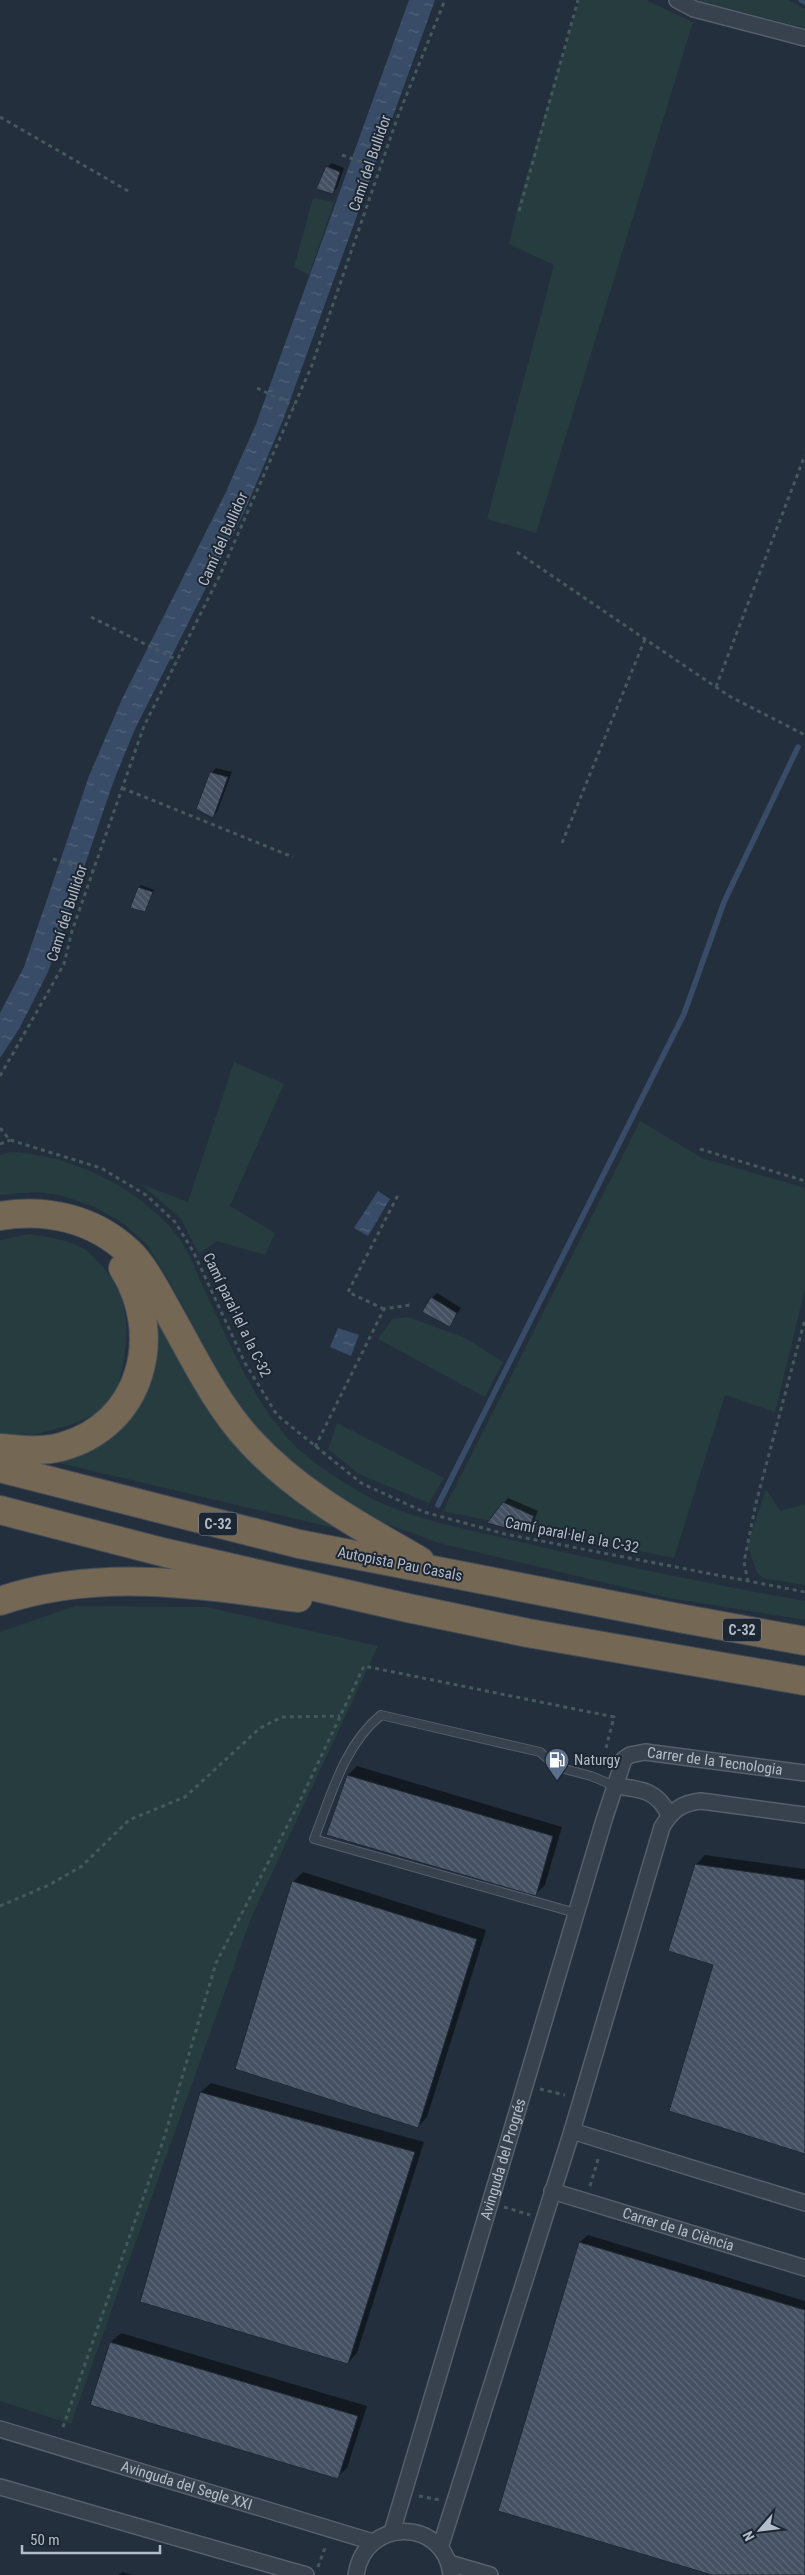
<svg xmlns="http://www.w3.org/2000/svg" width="805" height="2575" font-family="'Roboto Condensed',sans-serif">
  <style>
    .green { fill: #263c3f }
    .water { fill: url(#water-ripples) }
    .shadow { fill: #0007 }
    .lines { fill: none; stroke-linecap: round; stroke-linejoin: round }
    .stream { stroke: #394c67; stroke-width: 5.5 }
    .building { fill: url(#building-back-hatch); stroke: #1f2835 }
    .service-casing { stroke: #565f6c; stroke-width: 10 }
    .minor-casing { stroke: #565f6c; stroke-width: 18 }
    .motorway-casing { stroke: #434c59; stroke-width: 30 }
    .path { stroke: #44595c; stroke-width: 3; stroke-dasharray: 4 4; stroke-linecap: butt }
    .service { stroke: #38414e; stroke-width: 8 }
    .minor { stroke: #38414e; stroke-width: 15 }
    .motorway { stroke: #746855; stroke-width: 28 }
    .labels { text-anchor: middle; stroke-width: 4; stroke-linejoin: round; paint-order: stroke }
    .shield { fill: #1d2633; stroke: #878f9c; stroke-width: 1 }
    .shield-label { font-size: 14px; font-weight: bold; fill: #b4bcc9 }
    .street-label { font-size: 15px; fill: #b4bcc9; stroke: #1d2633 }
    .poi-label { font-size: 15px; fill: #b4bcc9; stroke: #1d2633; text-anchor: start }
  </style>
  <defs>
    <pattern id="water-ripples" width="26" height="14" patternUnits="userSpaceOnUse" patternTransform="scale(1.25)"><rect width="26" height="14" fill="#394c67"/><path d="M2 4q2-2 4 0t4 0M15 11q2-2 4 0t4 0" fill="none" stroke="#53647b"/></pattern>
    <pattern id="building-back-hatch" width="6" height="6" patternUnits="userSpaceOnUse" patternTransform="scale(1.25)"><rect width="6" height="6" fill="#455162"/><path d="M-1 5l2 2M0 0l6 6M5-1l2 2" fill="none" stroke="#5d6877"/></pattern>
  </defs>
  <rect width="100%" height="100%" fill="#242f3e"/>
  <g class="green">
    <polygon points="579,0 646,0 693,22 536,533 487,519 554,265 509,244 519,202"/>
    <polygon points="696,0 788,0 805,9 805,28"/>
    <polygon points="313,198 334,202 309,275 294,267"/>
    <polygon points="234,1062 284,1084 230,1206 275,1233 265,1255 217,1241 199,1254 181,1219 141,1184 188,1202"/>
    <polygon points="640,1121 702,1158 805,1188 805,1289 775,1412 725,1395 674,1558 443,1511"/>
    <path d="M10,1152C70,1154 138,1187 176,1234C189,1250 196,1272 205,1291C229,1341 249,1393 286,1436C303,1457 332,1475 355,1489C399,1517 459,1527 508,1539C607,1563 705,1583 805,1601V1620L669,1598L439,1543L371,1518L320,1488L283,1459L241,1414L168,1279L147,1245L124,1224L95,1207L60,1195L37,1192L0,1195V1155Z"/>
    <path d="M29,1234C48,1237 67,1239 84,1249C90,1252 95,1259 100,1264C126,1292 130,1322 124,1359C121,1375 117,1396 104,1407C91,1419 68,1426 52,1430C36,1435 17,1439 0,1435V1240Z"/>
    <path d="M156,1317C189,1376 223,1442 276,1486C296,1503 321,1516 343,1530L59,1463L98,1447L138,1405L156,1350Z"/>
    <polygon points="408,1317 465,1338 503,1362 485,1397 378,1339 392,1319"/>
    <polygon points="337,1423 444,1478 429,1503 359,1474 328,1449"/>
    <polygon points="766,1489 780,1511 805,1504 805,1585 762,1578 757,1572 747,1545"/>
    <polygon points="75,1606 206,1607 378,1646 251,1918 71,2424 0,2401 0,1632"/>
  </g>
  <g class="water">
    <polygon points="409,0 435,0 283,420 245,510 135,729 114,780 48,972 19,1029 0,1058 0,1013 24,967 89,776 122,699 225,494 256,424"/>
    <polygon points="378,1191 390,1199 368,1236 354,1228"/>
    <polygon points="338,1328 359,1335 351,1356 330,1347"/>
  </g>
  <g class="shadow">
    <polygon points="332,163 344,168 337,188 333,192 327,167"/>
    <polygon points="216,768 232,772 217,812 212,817 211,773"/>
    <polygon points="141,885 154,890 145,911 139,887"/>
    <polygon points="437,1293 461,1308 450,1325 432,1298"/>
    <polygon points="508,1498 538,1511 531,1528 527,1532 504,1503"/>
    <polygon points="357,1766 562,1827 545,1885 536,1894 348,1775"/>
    <polygon points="705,1855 805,1869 805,2152 715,1965 696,1865"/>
    <polygon points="303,1872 486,1930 427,2117 418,2127 236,2068 294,1881"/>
    <polygon points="211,2083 424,2142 357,2353 348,2363 142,2301 201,2092"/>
    <polygon points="588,2235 805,2301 805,2575 716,2575 500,2510 580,2242"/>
    <polygon points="121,2333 367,2406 347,2468 337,2477 111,2342"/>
    <polygon points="122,2572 133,2575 118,2575"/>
  </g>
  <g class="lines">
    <g class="stream">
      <polyline points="801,0 805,2"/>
      <polyline points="438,1505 684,1014 724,902 798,747"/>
    </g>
  </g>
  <g class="building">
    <polygon points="326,166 340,172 333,194 316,189"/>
    <polygon points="210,772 228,777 213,818 196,809"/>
    <polygon points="138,887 153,892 145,912 130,908"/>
    <polygon points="431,1297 457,1313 450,1327 422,1312"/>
    <polygon points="503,1502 534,1516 527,1534 487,1523"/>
    <polygon points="347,1775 553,1836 536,1896 326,1835"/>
    <polygon points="695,1864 805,1880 805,2154 669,2111 713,1965 668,1951"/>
    <polygon points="292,1881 477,1939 418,2128 235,2069"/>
    <polygon points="200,2092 415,2152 348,2364 140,2302"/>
    <polygon points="579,2242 805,2310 805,2575 712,2575 498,2511"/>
    <polygon points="110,2342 358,2416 338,2479 90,2405"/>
  </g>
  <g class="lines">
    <defs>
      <path id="service" d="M576,1913L314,1839C331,1796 344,1745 381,1715L540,1752L557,1767L591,1776L615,1786"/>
      <g id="minor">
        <polyline points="677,0 694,9 805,38"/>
        <path d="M615,1786C641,1789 657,1790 669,1815"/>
        <polyline points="572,2131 805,2203"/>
        <path id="s1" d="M552,2191L805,2268"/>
        <path id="s2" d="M0,2429L373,2542"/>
        <polyline points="0,2487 306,2575"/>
        <path id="s3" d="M392,2532L604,1820L624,1759L630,1755L645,1752L805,1773"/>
        <path d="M440,2548L572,2131L662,1827C672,1810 682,1803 701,1801L805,1815"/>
        <polyline points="449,2563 490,2575"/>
        <path d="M356,2575C364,2517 445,2517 451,2575"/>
      </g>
      <g id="motorway">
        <path d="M0,1216C47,1208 94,1219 129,1252C145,1267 159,1296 170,1315C194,1358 217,1406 251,1442C299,1494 360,1526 420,1561"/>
        <path d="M0,1448C20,1450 42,1452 61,1447C143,1425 165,1334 123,1268"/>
        <polyline points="0,1468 299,1544 679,1618 805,1641"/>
        <polyline points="0,1510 166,1553 408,1608 528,1633 805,1681"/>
        <path d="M0,1601C98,1568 198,1584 298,1598"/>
      </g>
    </defs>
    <use href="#service" class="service-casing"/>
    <use href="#minor" class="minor-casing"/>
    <use href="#motorway" class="motorway-casing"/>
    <g class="path">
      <polyline points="0,117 128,191"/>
      <polyline points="342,155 380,169"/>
      <polyline points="519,211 578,0"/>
      <polyline points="257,388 294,406"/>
      <polyline points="517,552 729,696 805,735"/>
      <polyline points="91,617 177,660"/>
      <polyline points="716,687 805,455"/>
      <polyline points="122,788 293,857"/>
      <polyline points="562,843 645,639"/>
      <polyline points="53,859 93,871"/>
      <polyline points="0,1076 64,964 72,931 144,726 220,575 312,365 398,116 445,0"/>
      <polyline points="0,1128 10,1140 101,1168 146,1195 175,1222 193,1251 245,1363 277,1415 361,1483 424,1512 505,1534 805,1592"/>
      <polyline points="0,1144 10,1140"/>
      <polyline points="700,1149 805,1181"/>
      <polyline points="384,1309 348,1292 398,1195"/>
      <polyline points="315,1447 384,1309 410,1305"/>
      <polyline points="748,1582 744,1562 756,1503 805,1319"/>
      <polyline points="0,1906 49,1885 82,1866 129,1820 185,1797 260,1728 282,1717 340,1716"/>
      <polyline points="540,2089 565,2095"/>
      <polyline points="590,2186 599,2156"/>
      <polyline points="504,2207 530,2215"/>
      <polyline points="63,2427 164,2138 216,1963 298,1805 364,1666 614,1717 606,1748"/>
      <polyline points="419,2496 440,2500"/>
      <polyline points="318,2567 326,2545"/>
    </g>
    <use href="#service" class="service"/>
    <use href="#minor" class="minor"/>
    <use href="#motorway" class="motorway"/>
  </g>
  <defs>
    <symbol id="fuel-pin" viewBox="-11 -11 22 30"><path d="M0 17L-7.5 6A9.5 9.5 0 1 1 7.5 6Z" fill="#5c6f8a" stroke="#1d2633"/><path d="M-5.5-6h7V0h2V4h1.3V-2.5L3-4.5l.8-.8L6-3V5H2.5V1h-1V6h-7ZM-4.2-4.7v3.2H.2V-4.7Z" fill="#fff"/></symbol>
  </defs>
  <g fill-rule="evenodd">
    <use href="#fuel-pin" x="543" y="1746" width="28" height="38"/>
  </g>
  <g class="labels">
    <g class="shield">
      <rect x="199" y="1512.5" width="38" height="23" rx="4"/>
      <rect x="723" y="1618.5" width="38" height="23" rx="4"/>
    </g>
    <g class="shield-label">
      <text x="218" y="1529">C-32</text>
      <text x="742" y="1635">C-32</text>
    </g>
    <g class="street-label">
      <text transform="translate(370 163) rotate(-71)" y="5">Camí del Bullidor</text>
      <text transform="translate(223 539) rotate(-66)" y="5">Camí del Bullidor</text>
      <text transform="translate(67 913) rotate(-72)" y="5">Camí del Bullidor</text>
      <text transform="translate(237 1315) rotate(64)" y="5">Camí paral·lel a la C-32</text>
      <text transform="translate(572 1535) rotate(11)" y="5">Camí paral·lel a la C-32</text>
      <text transform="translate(400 1564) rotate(11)" y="5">Autopista Pau Casals</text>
      <text dy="5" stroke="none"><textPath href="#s3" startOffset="900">Carrer de la Tecnologia</textPath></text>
      <text dy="5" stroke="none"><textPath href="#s3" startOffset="389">Avinguda del Progrés</textPath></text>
      <text dy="5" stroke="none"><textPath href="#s1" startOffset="132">Carrer de la Ciència</textPath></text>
      <text dy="5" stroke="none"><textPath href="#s2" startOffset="195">Avinguda del Segle XXI</textPath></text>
    </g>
    <g class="poi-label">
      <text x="574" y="1765">Naturgy</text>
    </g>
  </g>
  <g transform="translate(760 2530) rotate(242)" stroke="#1d2633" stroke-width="4" paint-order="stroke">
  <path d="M0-4L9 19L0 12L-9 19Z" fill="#b4bcc9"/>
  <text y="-8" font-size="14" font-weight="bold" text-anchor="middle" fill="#b4bcc9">N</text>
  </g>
  <path d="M22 2545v8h138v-8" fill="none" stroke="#b4bcc9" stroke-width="2.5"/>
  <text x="30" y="2545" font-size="15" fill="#b4bcc9" stroke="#1d2633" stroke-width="4" paint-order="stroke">50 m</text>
</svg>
